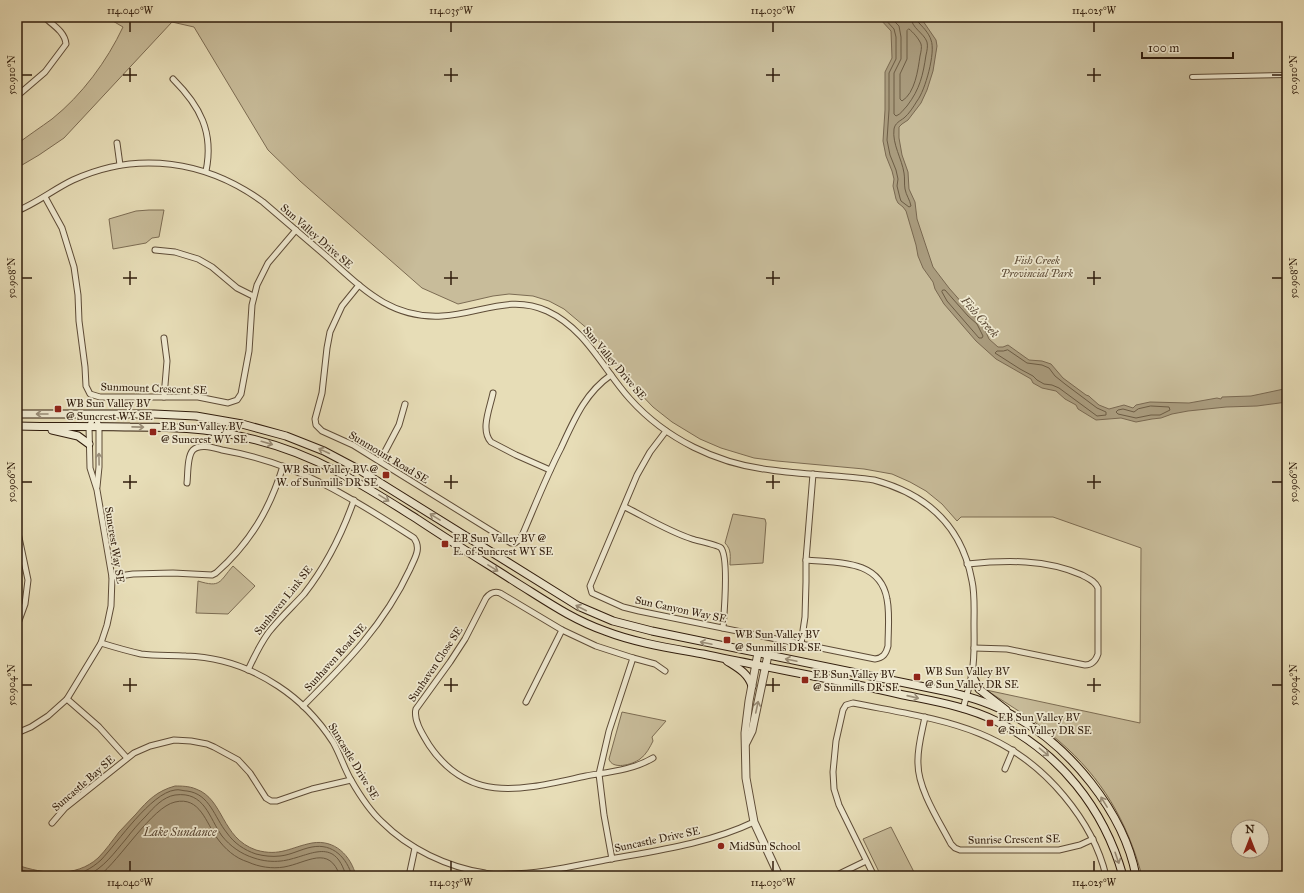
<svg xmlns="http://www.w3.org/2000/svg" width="1304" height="893" font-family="'IM FELL Great Primer',serif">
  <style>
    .green { fill: #c8bc9a; stroke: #7c6c53; fill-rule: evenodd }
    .water { fill: #a99b7d; stroke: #796850 }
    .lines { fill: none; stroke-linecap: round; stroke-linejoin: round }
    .shore { stroke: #6c5c44; stroke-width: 1 }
    .pedestrian-casing { stroke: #5e4c37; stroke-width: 6 }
    .minor-casing { stroke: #5e4c37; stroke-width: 7 }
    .tertiary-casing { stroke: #5e4c37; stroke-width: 9 }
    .secondary-casing { stroke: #301c0c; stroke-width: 9 }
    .pedestrian { stroke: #efe9d0; stroke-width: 4 }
    .minor { stroke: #efe9d0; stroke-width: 5 }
    .tertiary { stroke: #efe9d0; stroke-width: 7 }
    .secondary { stroke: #efe9d0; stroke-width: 7 }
    .oneway { stroke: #998d78 }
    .ticks { fill: none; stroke: #301c0c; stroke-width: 1.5 }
    .poi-dot { fill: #8f2418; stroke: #efe9d0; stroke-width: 1.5 }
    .labels { text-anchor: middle; stroke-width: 3.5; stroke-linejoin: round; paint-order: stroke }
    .street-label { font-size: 11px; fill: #301c0c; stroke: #efe9d0 }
    .park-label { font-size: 11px; font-style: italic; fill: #5e4c37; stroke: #efe9d0 }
    .poi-label { font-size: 11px; fill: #301c0c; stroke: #efe9d0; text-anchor: start }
    .water-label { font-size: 12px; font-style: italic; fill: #5a4834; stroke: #efe9d0 }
    .neatline { fill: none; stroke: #301c0c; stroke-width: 1.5 }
    .ticks-label { font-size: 10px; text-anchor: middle; fill: #301c0c }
  </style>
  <rect width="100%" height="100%" fill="#e7ddb7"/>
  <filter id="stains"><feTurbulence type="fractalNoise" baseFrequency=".005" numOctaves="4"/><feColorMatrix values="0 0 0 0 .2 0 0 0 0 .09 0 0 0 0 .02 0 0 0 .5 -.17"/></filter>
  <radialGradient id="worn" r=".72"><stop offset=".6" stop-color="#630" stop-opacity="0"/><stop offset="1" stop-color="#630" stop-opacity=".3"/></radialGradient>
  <g class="green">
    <path d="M106,17H1287V876H1142C1127,821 1102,778 1059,741C1037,722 1011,706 986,690L1140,723L1141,548L1053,517H961L957,521L942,504L926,491L910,482L892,474L864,469L777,461L754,458L721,448L700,439L672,422L653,407L634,387L605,348L589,330L564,309L549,301L533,296L509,294L493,296L458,304L422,288L300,181L268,150L194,27L172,22L64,138L39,155L17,168V144C29,135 41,127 52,119C82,95 107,61 123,27ZM1238,827H1262V851H1238Z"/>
    <polygon points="149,210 164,210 159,237 152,238 146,243 113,249 109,219 136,211"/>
    <path d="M733,514L765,519L766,523L763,563L730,565C730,557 732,550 725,543Z"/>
    <path d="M233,566L255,586L228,614L196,613L198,581C221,588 219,582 233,566Z"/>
    <path d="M622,712L666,721L652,737L653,741C650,747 646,755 640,759C632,765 612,770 609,759Z"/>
    <polygon points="891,827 915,874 911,876 881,876 863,839"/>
  </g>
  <g class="water">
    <polygon points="875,17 917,17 923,21 936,40 937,46 933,71 927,90 921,103 908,120 902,124 899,127 899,138 902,155 908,172 909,189 915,202 917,219 933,267 949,288 971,313 981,321 989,339 998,347 1003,347 1008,345 1029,360 1042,361 1051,364 1063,378 1086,395 1089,396 1091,398 1099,405 1109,409 1124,405 1133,408 1136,405 1150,402 1189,403 1217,398 1221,399 1222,397 1251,396 1284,389 1287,389 1287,402 1257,406 1226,407 1188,411 1172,414 1161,418 1152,419 1136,422 1121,418 1096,420 1078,409 1076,405 1065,399 1056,391 1042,388 1033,383 1031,379 996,359 976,341 944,304 935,289 933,282 923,268 918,256 916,245 906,211 903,207 898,203 896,199 893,186 894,179 892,171 886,156 883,141 885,110 885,72 892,58 891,31 880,19"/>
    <path d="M175,786C181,786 189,786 196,789C224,799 221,838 256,850C280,857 291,847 312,843C335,839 351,856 356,876H17V865C43,874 76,878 98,858C106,850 112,841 119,832C125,826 130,820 136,814C148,800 157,791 175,786Z"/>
  </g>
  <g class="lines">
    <g class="shore">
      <path d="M883,17L894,29L896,37V59L889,73V110L887,140L890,155L896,170L898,179L897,186L900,198L901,201L909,207L911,206C910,200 906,195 905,189C904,184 905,178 904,173C902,159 892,144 894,129C895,123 900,121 904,118C909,114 914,106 917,101C925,91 936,52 931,40C929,33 922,26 917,21L916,17"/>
      <path d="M890,17L899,26L901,37V59L894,73V114L896,116C901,114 903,110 907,106C920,89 923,75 926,55C927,51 928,46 927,42C924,33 911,28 911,17"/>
      <path d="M909,29C913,32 919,39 921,44C922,47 921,52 920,56C918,70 915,93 902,101L900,99V74L907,59V31Z"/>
      <polygon points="943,290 945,290 968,316 977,324 983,336 982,338 979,338 947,301 942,292"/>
      <polygon points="1008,350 1027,363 1042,365 1049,368 1055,376 1065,384 1097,408 1106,412 1106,415 1097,416 1059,388 1052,385 1044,384 1037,380 1033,376 1020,369 995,353 997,351 1003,351"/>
      <polygon points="1151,406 1169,407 1170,410 1160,415 1151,415 1136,418 1118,414 1116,412 1118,410 1123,409 1134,412 1138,409"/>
      <polyline points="17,869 33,873 56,876"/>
      <path d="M66,876C80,875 91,869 101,860C118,842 151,793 175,790C179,789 183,791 187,791C210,794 214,817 227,833C234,843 244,850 256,854C264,856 272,857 280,856C291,855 301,849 312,847C333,843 347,858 352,876"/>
      <path d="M86,876C104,868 114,853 126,839C132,831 139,823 146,816C154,807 163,797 175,795C205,791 209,818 222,836C230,846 241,854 254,858C263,861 272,862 281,861C308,858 334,834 346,876"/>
      <path d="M99,876C120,860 152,807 175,802C200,796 206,823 217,838C225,849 235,858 248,862C259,867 272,869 284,867C307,863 329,844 340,876"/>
    </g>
    <defs>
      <polyline id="pedestrian" points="1192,77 1287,75"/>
      <g id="minor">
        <path d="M173,79C200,106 214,132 206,171"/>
        <path d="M17,96L45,72L66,44C65,32 53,25 44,17"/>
        <polyline points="117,143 120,165"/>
        <polyline points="45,197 62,228 74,267 78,295 79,321 85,367 86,386 90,394 100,397 198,397 228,403 237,400 241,394 249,351 252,305 257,285 268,263 296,230"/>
        <path d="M17,211C37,203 54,189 73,180C138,150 207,161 263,202C284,220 305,238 326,256C362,288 390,319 442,316C480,314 510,294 547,311C586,329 603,369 630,399C666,439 717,464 771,470C805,475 840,475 874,480C926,494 962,526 972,581C975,595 974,610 974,624C974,640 975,657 972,673C970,685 966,697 963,709"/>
        <polyline points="155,250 175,252 198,259 212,267 237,288 253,296"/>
        <path d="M359,285L342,306L330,332L327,348L322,393L315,419L316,425L322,431L353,445L511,543H515L521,538C534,508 546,477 561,448C574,420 585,393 611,375"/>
        <polyline points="164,338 167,361 164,397"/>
        <path d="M493,393C490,408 480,430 491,442L516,455L550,470"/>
        <polyline points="95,414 99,427 99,467 97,487"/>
        <polyline points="666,431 650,452 637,475 590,586 592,593 623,607 639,611 801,644 805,617 806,582 806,560 813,474"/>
        <polyline points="380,461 399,425 405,404"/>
        <path d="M187,483C188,475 187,456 193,450C200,443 214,448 222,450C298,463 352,498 414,538C422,549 414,559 410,569C384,625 346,663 303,706"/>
        <path d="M625,507C647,518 668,531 692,539C698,541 718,545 721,548C729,558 724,615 723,628"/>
        <polyline points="17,528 28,580 25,604 17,626"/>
        <path d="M967,564C1006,560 1046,559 1082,575C1089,579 1095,581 1098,588V654C1096,660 1092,665 1085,665L1007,649L974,648"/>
        <path d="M112,577L133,574L173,573L212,575L216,573C250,543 270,509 283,466"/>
        <path d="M101,643C114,647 128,651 141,654C156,656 171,655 186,656C219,657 251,668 278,686C301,701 318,719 333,742C340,754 344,768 351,780C359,794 370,811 382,822C409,849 447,867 485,873C492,875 500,874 508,874C540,874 573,866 605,860C654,851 708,844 754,822"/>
        <path d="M801,644L875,659C883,658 886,654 888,646C888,631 890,614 887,599C880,559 837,563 806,560"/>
        <polyline points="633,658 655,664 665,671"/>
        <path d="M248,670C254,657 260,644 269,632C279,619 292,607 304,594C326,566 342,534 354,500"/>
        <polyline points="67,699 99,727 127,758"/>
        <polyline points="526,702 562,630"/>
        <path d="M925,717C922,732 917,748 918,764C918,789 939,821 951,844L955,848L960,850H1059L1080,845L1093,839"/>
        <polyline points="17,733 31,727 48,716 67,699 101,643 107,625 111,606 112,577 97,490 90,468 89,427 95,414"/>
        <polyline points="1005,769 1013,750"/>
        <polyline points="52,823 65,808 134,753 150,746 174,740 191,741 207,744 214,747 238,760 250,773 266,798 271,801 277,801 312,789 351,780"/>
        <path d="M612,859L604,815L599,774L609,731L633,658L596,646L562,630L500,593C494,591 490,593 486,598L465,639L450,662L416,709C413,720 423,735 429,745C470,806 525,789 586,776C609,772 633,770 653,758"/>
        <polyline points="409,876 415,848"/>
        <polyline points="835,876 866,861"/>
        <path d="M874,876L839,805L834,789L833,772L836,741L843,710L846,705L853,703C938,720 1005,725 1064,796C1084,820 1099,846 1106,876"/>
      </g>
      <g id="tertiary">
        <polyline points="758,653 749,701 745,733 746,778 754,822 779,876"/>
        <polyline points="746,743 752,731 768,655"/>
      </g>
      <g id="secondary">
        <path d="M17,414H154L196,416L242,424L286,436L324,451L358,469L578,606L613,621L652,631L949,692C971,697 993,704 1012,715C1069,745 1124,812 1136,876"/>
        <path d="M17,426C55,427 92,426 130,427C157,427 184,427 211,431C255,437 297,450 336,471C364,485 390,502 417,519C450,541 484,562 517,583C546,601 573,620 605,631C636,643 670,648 703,654C768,668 834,679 899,694C932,701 966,706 996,721C1059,752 1104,808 1123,876"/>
        <polyline points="52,430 78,436 89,444"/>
        <path d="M727,661C738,668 748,673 752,686"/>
        <polyline points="972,675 979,689 1006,710"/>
      </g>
    </defs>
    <use href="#pedestrian" class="pedestrian-casing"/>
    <use href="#minor" class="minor-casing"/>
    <use href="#tertiary" class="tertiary-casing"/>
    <use href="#secondary" class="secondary-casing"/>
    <use href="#pedestrian" class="pedestrian"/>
    <use href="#minor" class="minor"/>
    <use href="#tertiary" class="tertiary"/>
    <use href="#secondary" class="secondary"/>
  </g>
  <defs><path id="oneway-shaft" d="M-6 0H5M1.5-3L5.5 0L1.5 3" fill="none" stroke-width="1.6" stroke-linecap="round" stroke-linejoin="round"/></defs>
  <g class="oneway">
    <use href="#oneway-shaft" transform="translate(42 414) rotate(-180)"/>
    <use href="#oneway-shaft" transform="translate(138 427) rotate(1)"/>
    <use href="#oneway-shaft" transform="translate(267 443) rotate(16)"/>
    <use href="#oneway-shaft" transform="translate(324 451) rotate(-155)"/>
    <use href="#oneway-shaft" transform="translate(99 459) rotate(-91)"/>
    <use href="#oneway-shaft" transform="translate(384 498) rotate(32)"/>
    <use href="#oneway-shaft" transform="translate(435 517) rotate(-148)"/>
    <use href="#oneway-shaft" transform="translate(493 568) rotate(32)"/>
    <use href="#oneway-shaft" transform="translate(581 608) rotate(-153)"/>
    <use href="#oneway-shaft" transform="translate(706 643) rotate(-168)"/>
    <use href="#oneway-shaft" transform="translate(791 660) rotate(-168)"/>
    <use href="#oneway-shaft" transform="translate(913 697) rotate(13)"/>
    <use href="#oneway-shaft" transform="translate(757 707) rotate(-78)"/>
    <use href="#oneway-shaft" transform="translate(1044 752) rotate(40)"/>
    <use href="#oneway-shaft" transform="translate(1104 802) rotate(-122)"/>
    <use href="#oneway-shaft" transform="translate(1117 858) rotate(71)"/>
  </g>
  <path class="ticks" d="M130,22V32M451,22V32M773,22V32M1094,22V32M130,68V82M451,68V82M773,68V82M1094,68V82M22,75H32M123,75H137M444,75H458M766,75H780M1087,75H1101M1272,75H1282M130,271V285M451,271V285M773,271V285M1094,271V285M22,278H32M123,278H137M444,278H458M766,278H780M1087,278H1101M1272,278H1282M130,475V489M451,475V489M773,475V489M1094,475V489M22,482H32M123,482H137M444,482H458M766,482H780M1087,482H1101M1272,482H1282M130,678V692M451,678V692M773,678V692M1094,678V692M22,685H32M123,685H137M444,685H458M766,685H780M1087,685H1101M1272,685H1282M130,861V871M451,861V871M773,861V871M1094,861V871"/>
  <g class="poi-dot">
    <rect x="54" y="405" width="8" height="8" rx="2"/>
    <rect x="149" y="428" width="8" height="8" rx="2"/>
    <rect x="382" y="471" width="8" height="8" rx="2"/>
    <rect x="441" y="540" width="8" height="8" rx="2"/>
    <rect x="723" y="636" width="8" height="8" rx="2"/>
    <rect x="913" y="673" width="8" height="8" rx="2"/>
    <rect x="801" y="676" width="8" height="8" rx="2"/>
    <rect x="986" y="719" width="8" height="8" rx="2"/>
    <circle cx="721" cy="846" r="4"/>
  </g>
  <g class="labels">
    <g class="street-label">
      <text transform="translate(317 236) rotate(41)" y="4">Sun Valley Drive SE</text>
      <text transform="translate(615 363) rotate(50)" y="4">Sun Valley Drive SE</text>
      <text transform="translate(154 388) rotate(2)" y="4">Sunmount Crescent SE</text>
      <text transform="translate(389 457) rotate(31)" y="4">Sunmount Road SE</text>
      <text transform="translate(115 545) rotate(81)" y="4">Suncrest Way SE</text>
      <text transform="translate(283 600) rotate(-51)" y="4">Sunhaven Link SE</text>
      <text transform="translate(681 609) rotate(12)" y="4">Sun Canyon Way SE</text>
      <text transform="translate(335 657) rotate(-48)" y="4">Sunhaven Road SE</text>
      <text transform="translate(435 664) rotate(-56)" y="4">Sunhaven Close SE</text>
      <text transform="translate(354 761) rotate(59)" y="4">Suncastle Drive SE</text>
      <text transform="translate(83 783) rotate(-41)" y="4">Suncastle Bay SE</text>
      <text transform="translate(657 839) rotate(-12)" y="4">Suncastle Drive SE</text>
      <text transform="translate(1014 839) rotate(-1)" y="4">Sunrise Crescent SE</text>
    </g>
    <g class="park-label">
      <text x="1037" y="264">Fish Creek<tspan x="1037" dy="13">Provincial Park</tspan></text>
    </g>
    <g class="poi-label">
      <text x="66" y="407">WB Sun Valley BV<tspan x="66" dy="13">@ Suncrest WY SE</tspan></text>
      <text x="161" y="430">EB Sun Valley BV<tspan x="161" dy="13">@ Suncrest WY SE</tspan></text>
      <text x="378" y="473" text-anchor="end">WB Sun Valley BV @<tspan x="378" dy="13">W. of Sunmills DR SE</tspan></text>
      <text x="453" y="542">EB Sun Valley BV @<tspan x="453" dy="13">E. of Suncrest WY SE</tspan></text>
      <text x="735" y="638">WB Sun Valley BV<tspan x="735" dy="13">@ Sunmills DR SE</tspan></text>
      <text x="925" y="675">WB Sun Valley BV<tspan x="925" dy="13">@ Sun Valley DR SE</tspan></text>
      <text x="813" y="678">EB Sun Valley BV<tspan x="813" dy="13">@ Sunmills DR SE</tspan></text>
      <text x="998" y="721">EB Sun Valley BV<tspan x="998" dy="13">@ Sun Valley DR SE</tspan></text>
      <text x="729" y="850">MidSun School</text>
    </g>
    <g class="water-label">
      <text transform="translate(980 317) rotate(49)" y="4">Fish Creek</text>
      <text x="180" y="836">Lake Sundance</text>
    </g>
  </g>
  <rect width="1304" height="893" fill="none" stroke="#e7ddb7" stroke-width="44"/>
  <g transform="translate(1250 839)"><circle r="19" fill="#efe9d0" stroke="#a39782"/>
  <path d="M0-3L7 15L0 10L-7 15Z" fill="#8f2418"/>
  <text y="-6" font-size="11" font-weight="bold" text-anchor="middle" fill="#301c0c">N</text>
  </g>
  <path d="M1142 52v6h91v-6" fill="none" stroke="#301c0c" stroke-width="2"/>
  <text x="1148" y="52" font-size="12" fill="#301c0c" stroke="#efe9d0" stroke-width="3" paint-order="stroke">100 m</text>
  <rect x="22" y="22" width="1260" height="849" class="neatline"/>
  <g class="ticks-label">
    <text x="130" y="14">114.040°W</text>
    <text x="451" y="14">114.035°W</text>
    <text x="773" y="14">114.030°W</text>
    <text x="1094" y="14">114.025°W</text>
    <text transform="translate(11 75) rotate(-90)" y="4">50.910°N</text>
    <text transform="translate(1293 75) rotate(-90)" y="4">50.910°N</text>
    <text transform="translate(11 278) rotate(-90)" y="4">50.908°N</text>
    <text transform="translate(1293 278) rotate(-90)" y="4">50.908°N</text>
    <text transform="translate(11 482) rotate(-90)" y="4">50.906°N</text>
    <text transform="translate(1293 482) rotate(-90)" y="4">50.906°N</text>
    <text transform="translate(11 685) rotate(-90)" y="4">50.904°N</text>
    <text transform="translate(1293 685) rotate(-90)" y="4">50.904°N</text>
    <text x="130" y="886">114.040°W</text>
    <text x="451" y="886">114.035°W</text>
    <text x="773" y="886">114.030°W</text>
    <text x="1094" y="886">114.025°W</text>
  </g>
  <rect width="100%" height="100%" filter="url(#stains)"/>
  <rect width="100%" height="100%" fill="url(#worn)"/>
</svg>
